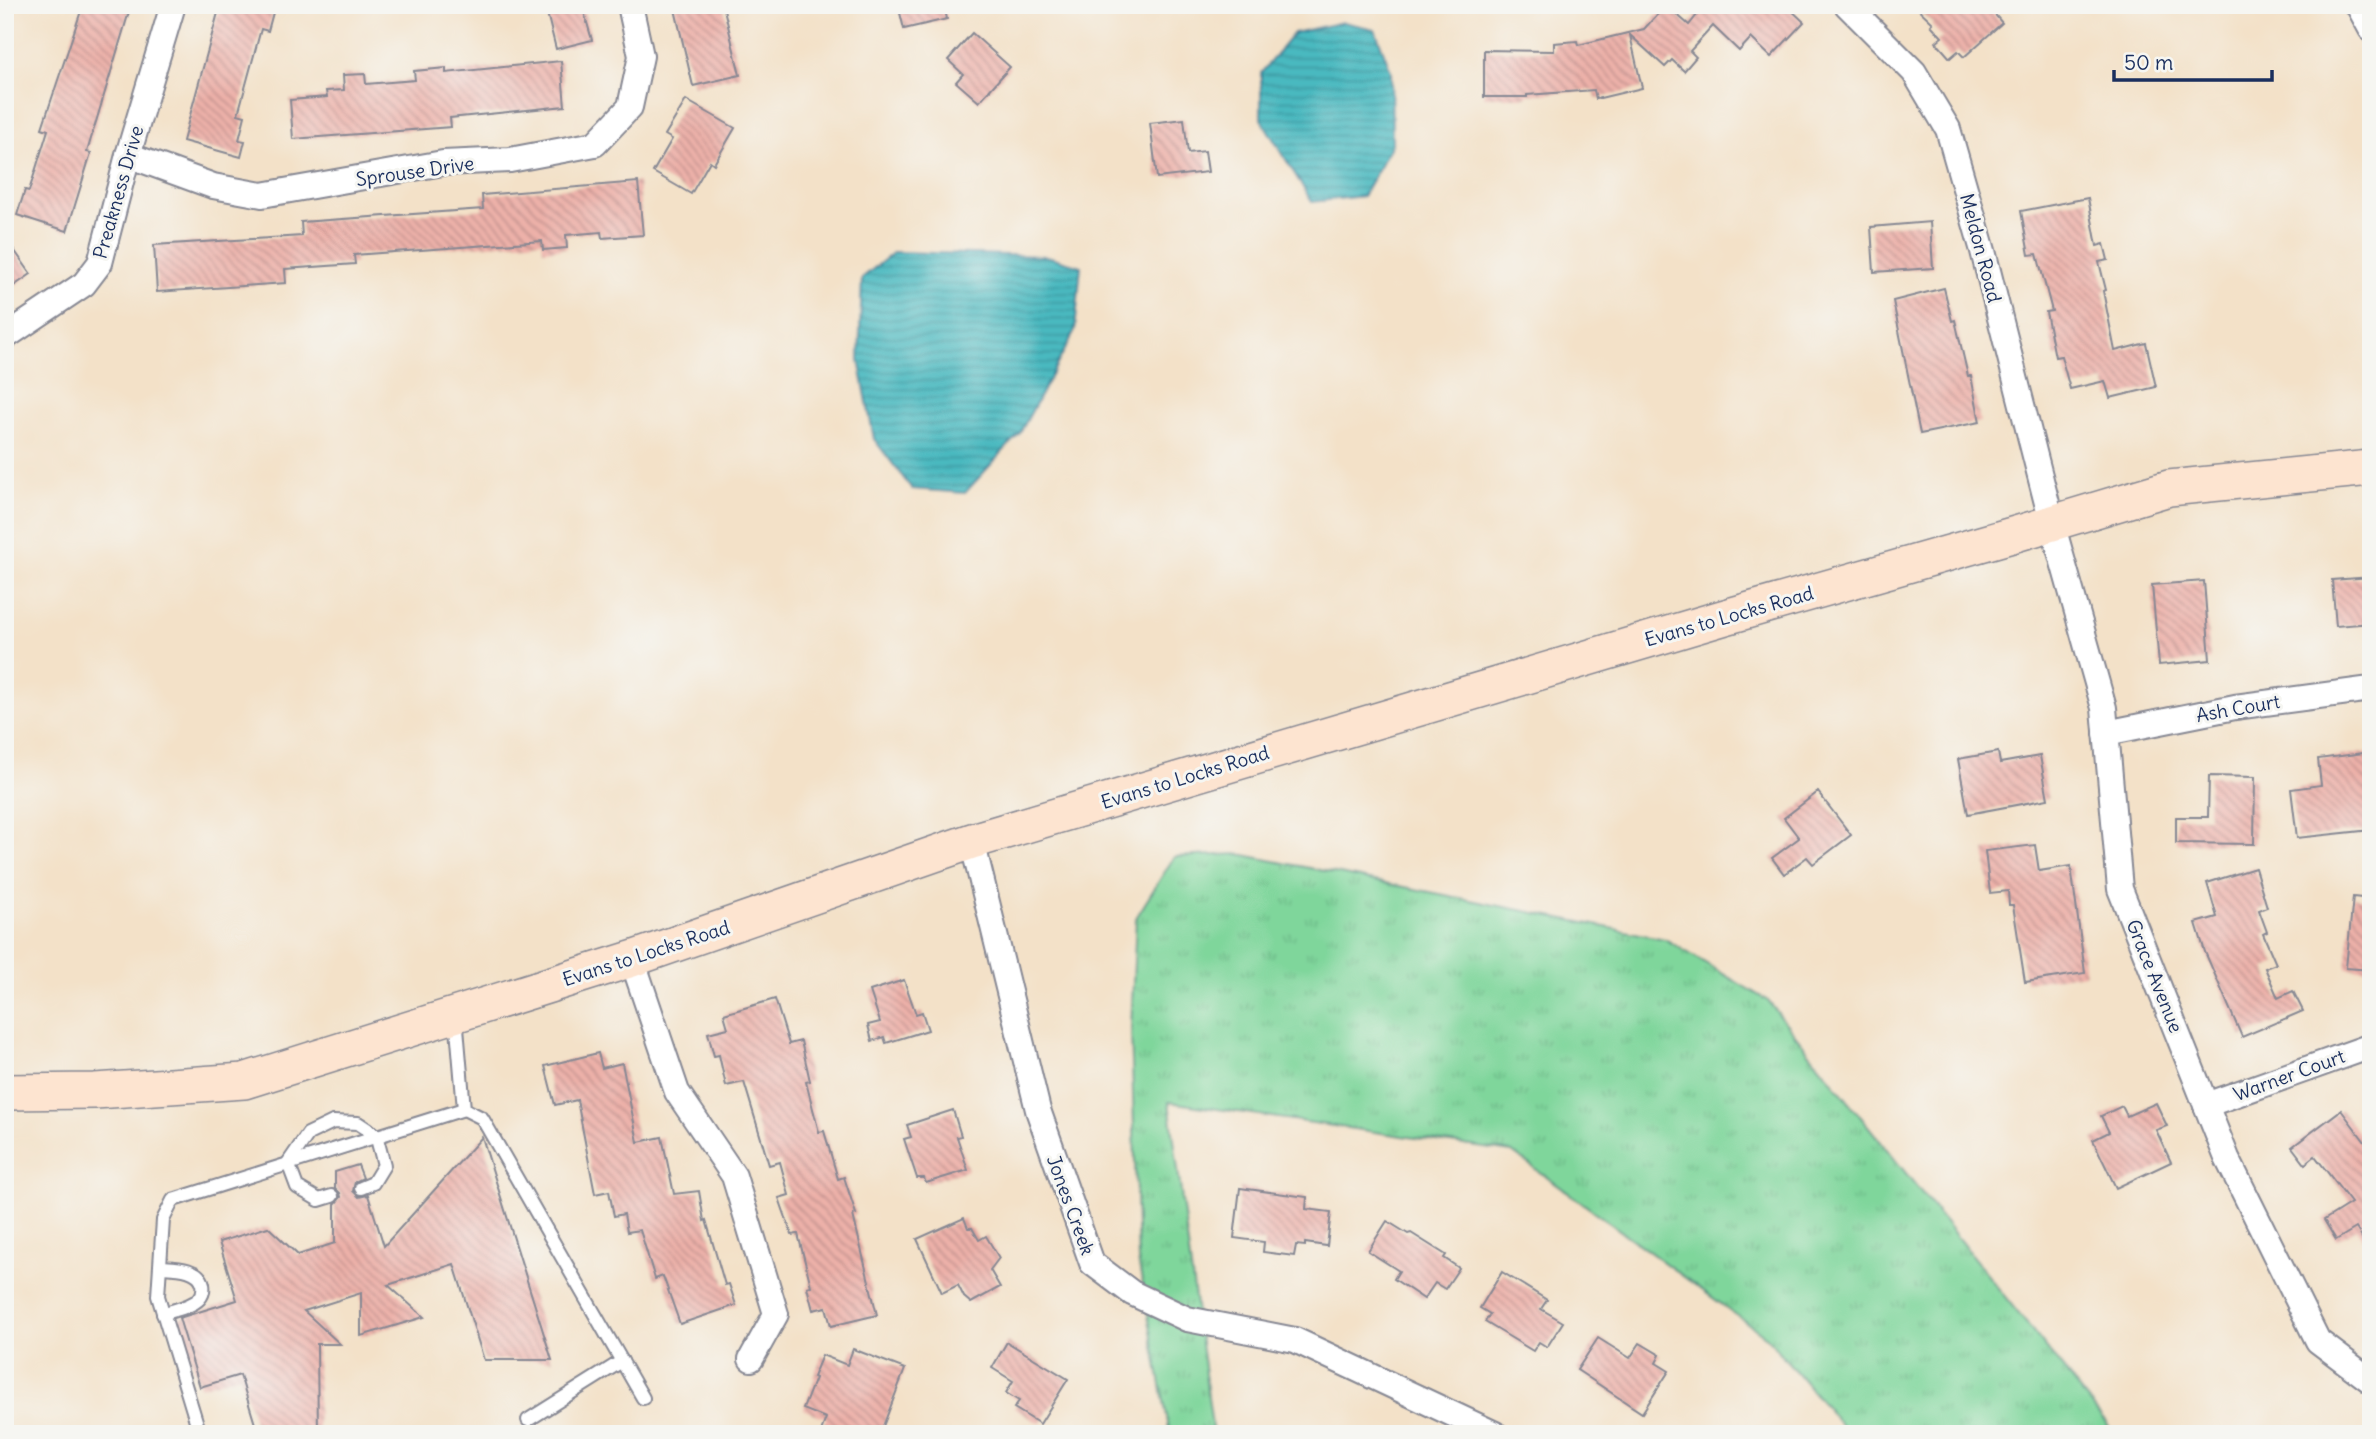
<svg xmlns="http://www.w3.org/2000/svg" width="2376" height="1439" font-family="Delius,sans-serif">
  <style>
    .grass { fill: url(#grass-tufts); stroke: #4d827c; stroke-width: 2 }
    .water { fill: url(#water-rules); stroke: #32748f; stroke-width: 2 }
    .building { fill: url(#building-back-hatch) }
    .lines { fill: none; stroke-linecap: round; stroke-linejoin: round }
    .lane-casing { stroke: #878893; stroke-width: 16 }
    .street-casing { stroke: #878893; stroke-width: 28 }
    .secondary-casing { stroke: #878893; stroke-width: 38 }
    .lane { stroke: #fff; stroke-width: 12 }
    .street { stroke: #fff; stroke-width: 24 }
    .secondary { stroke: #fde4d0; stroke-width: 35 }
    .labels { text-anchor: middle; stroke-width: 6; stroke-linejoin: round; paint-order: stroke }
    .street-label { font-size: 19px; fill: #1b2f5e; stroke: #f6f6f2 }
  </style>
  <defs>
    <pattern id="grass-tufts" width="24" height="20" patternUnits="userSpaceOnUse" patternTransform="scale(1.75)"><rect width="24" height="20" fill="#7fd69b"/><path d="M3 7l-1-3M5 7V3M7 7l1-3M15 17l-1-3M17 17v-4M19 17l1-3" fill="none" stroke="#6db888"/></pattern>
    <pattern id="water-rules" width="6" height="5" patternUnits="userSpaceOnUse" patternTransform="scale(1.75)"><rect width="6" height="5" fill="#4ab9c0"/><path d="M0 2.5h6" fill="none" stroke="#3d979f"/></pattern>
    <pattern id="building-back-hatch" width="6" height="6" patternUnits="userSpaceOnUse" patternTransform="scale(1.75)"><rect width="6" height="6" fill="#edb1a9"/><path d="M-1 5l2 2M0 0l6 6M5-1l2 2" fill="none" stroke="#bf908d"/></pattern>
  </defs>
  <rect width="100%" height="100%" fill="#f6f6f2"/>
  <filter id="ink" filterUnits="userSpaceOnUse"><feTurbulence type="fractalNoise" baseFrequency=".0143" numOctaves="2"/><feDisplacementMap in="SourceGraphic" scale="14" xChannelSelector="R" yChannelSelector="G"/><feConvolveMatrix kernelMatrix="1 2 1 2 8 2 1 2 1" color-interpolation-filters="sRGB"/></filter>
  <filter id="wash" filterUnits="userSpaceOnUse"><feTurbulence type="fractalNoise" baseFrequency=".00686" numOctaves="4" result="noise"/><feDisplacementMap in="SourceGraphic" scale="28" xChannelSelector="R" yChannelSelector="G"/><feGaussianBlur stdDeviation="1.57" result="paint"/><feColorMatrix in="noise" values="0 0 0 0 0 0 0 0 0 0 0 0 0 0 0 0 0 1.4 0 .05"/><feComposite in="paint" operator="in"/></filter>
  <g filter="url(#wash)">
    <rect width="100%" height="100%" fill="#f3e1c8"/>
    <polygon class="grass" points="1239,854 1665,939 1768,1001 2115,1434 1848,1434 1768,1338 1512,1152 1169,1102 1213,1434 1170,1434 1138,1260 1131,1028 1136,918 1174,857"/>
    <g class="water">
      <polygon points="1343,22 1375,29 1391,71 1392,144 1363,196 1312,202 1261,119 1261,73 1294,33"/>
      <polygon points="894,252 1047,256 1081,266 1075,331 1020,433 965,493 912,489 874,439 859,360 862,278"/>
    </g>
    <g id="blocks">
      <g class="building">
        <polygon points="83,5 131,5 87,152 91,153 67,231 17,215 25,190 29,191 48,130 42,128"/>
        <polygon points="226,5 275,5 268,31 261,29 238,114 245,116 239,140 245,141 241,157 183,141 219,9 225,11"/>
        <polygon points="545,5 582,5 592,40 556,49"/>
        <polygon points="674,5 723,5 740,75 693,86"/>
        <polygon points="898,5 944,5 947,19 904,29"/>
        <polygon points="1666,5 1689,25 1705,5 1786,5 1804,22 1771,57 1751,38 1739,51 1713,26 1690,51 1696,57 1684,71 1672,60 1665,67 1630,35 1642,88 1596,99 1594,90 1527,95 1527,97 1484,97 1484,50 1554,51 1554,43 1577,41 1578,45 1644,29"/>
        <polygon points="1914,5 1987,5 2002,23 1964,57 1958,51 1950,58 1936,42 1942,37 1931,25 1933,23"/>
        <polygon points="972,33 1010,67 979,102 956,82 963,74 948,60"/>
        <polygon points="561,61 565,106 450,118 451,127 293,139 290,100 327,97 326,91 344,90 343,75 365,74 366,84 415,80 414,71 446,68 446,73"/>
        <polygon points="686,100 735,128 714,164 710,161 691,194 653,172 672,139 665,135"/>
        <polygon points="1184,119 1188,153 1205,151 1208,172 1157,178 1150,123"/>
        <polygon points="638,182 643,235 602,238 601,232 566,235 567,248 543,250 542,241 354,255 355,264 285,269 286,283 157,292 154,245 302,236 301,222 483,209 482,195"/>
        <polygon points="2088,198 2097,246 2104,244 2108,260 2099,262 2106,290 2103,291 2115,351 2146,343 2156,387 2110,398 2105,381 2070,389 2061,356 2055,357 2046,312 2052,311 2037,254 2029,255 2021,211"/>
        <polygon points="1930,222 1933,268 1874,272 1871,227"/>
        <polygon points="5,237 31,274 5,292"/>
        <polygon points="1944,288 1952,321 1955,320 1968,376 1971,376 1980,422 1920,434 1893,301"/>
        <polygon points="2371,577 2371,623 2336,626 2332,580"/>
        <polygon points="2204,581 2210,660 2159,665 2152,585"/>
        <polygon points="1998,752 2000,763 2040,756 2048,799 1968,814 1958,759"/>
        <polygon points="2371,752 2371,830 2297,838 2291,789 2321,785 2318,759"/>
        <polygon points="2209,776 2255,777 2254,844 2176,843 2176,817 2208,817"/>
        <polygon points="1818,792 1851,835 1813,864 1807,857 1784,874 1772,858 1799,838 1784,818"/>
        <polygon points="2035,845 2039,871 2071,866 2085,973 2025,982 2013,905 2009,905 2008,891 1990,893 1985,851"/>
        <polygon points="2255,868 2267,907 2259,910 2267,932 2263,934 2276,964 2265,968 2278,998 2293,991 2303,1011 2242,1037 2205,952 2196,923 2217,917 2207,883"/>
        <polygon points="2353,897 2371,899 2371,970 2346,968"/>
        <polygon points="904,980 916,1014 922,1012 928,1030 886,1043 884,1037 872,1041 868,1025 880,1022 870,991"/>
        <polygon points="775,999 789,1044 801,1041 810,1081 806,1082 819,1132 824,1131 838,1179 844,1177 856,1214 853,1215 877,1315 831,1326 826,1307 813,1310 807,1287 811,1286 798,1234 792,1235 779,1198 789,1195 780,1162 769,1165 744,1082 726,1086 719,1055 714,1056 708,1033 728,1028 724,1014"/>
        <polygon points="598,1053 602,1068 622,1063 638,1142 662,1137 674,1194 699,1191 704,1221 706,1220 725,1285 729,1284 736,1305 680,1324 663,1276 655,1279 640,1230 627,1232 624,1214 614,1216 609,1191 595,1194 577,1100 555,1105 545,1066"/>
        <polygon points="2156,1103 2167,1126 2156,1130 2171,1162 2116,1188 2093,1140 2109,1132 2101,1116 2122,1106 2127,1116"/>
        <polygon points="953,1110 961,1136 957,1137 968,1170 926,1183 924,1178 917,1178 904,1139 911,1137 907,1125"/>
        <polygon points="2341,1110 2371,1150 2371,1252 2356,1228 2336,1240 2324,1220 2351,1203 2315,1156 2305,1164 2292,1147"/>
        <polygon points="482,1137 552,1360 484,1360 454,1264 388,1285 424,1317 361,1336 361,1293 304,1311 340,1344 317,1344 318,1434 258,1434 240,1375 200,1387 179,1318 237,1300 219,1242 268,1227 298,1255 335,1243 335,1204 341,1197 340,1193 335,1188 335,1172 358,1165 363,1178 355,1182 353,1191 359,1197 368,1195 384,1246"/>
        <polygon points="1240,1188 1307,1197 1306,1209 1331,1212 1327,1246 1305,1243 1305,1246 1296,1245 1294,1256 1263,1252 1264,1242 1234,1238"/>
        <polygon points="964,1218 968,1228 972,1228 979,1240 986,1236 999,1258 990,1270 1000,1287 971,1303 964,1297 958,1285 942,1293 917,1239"/>
        <polygon points="1387,1221 1408,1234 1411,1233 1446,1255 1444,1258 1459,1268 1445,1289 1435,1283 1424,1299 1394,1279 1399,1271 1368,1251"/>
        <polygon points="1502,1272 1547,1300 1541,1309 1563,1322 1547,1347 1539,1342 1533,1351 1485,1322 1490,1314 1480,1308"/>
        <polygon points="1598,1338 1630,1358 1640,1343 1660,1355 1656,1363 1669,1371 1642,1413 1577,1370"/>
        <polygon points="1007,1342 1068,1379 1040,1424 1014,1408 1019,1401 1006,1393 1013,1381 992,1368"/>
        <polygon points="853,1349 905,1369 880,1434 820,1434 826,1418 803,1409 815,1378 813,1377 822,1355 847,1365"/>
      </g>
    </g>
  </g>
  <g filter="url(#ink)">
    <use href="#blocks" fill-opacity="0" stroke="#878893" stroke-width="2"/>
    <g class="lines">
      <defs>
        <g id="lane">
          <polyline points="464,1109 482,1118 643,1398"/>
          <polyline points="332,1196 319,1200 297,1187 288,1163 308,1134 333,1122 358,1123 376,1135 384,1165 373,1183 361,1188"/>
          <path d="M160,1267C174,1268 199,1267 203,1284C204,1290 203,1295 199,1299C191,1307 173,1310 163,1314"/>
          <polyline points="528,1420 622,1361"/>
          <polyline points="200,1434 158,1296 163,1220 173,1200 464,1109 456,1016"/>
        </g>
        <g id="street">
          <polyline points="1847,5 1914,72 1948,129 1983,251 2052,523 2104,708 2120,889 2227,1158 2318,1341 2371,1381"/>
          <polyline points="2358,5 2371,29"/>
          <polyline points="128,155 213,186 262,195 443,163 510,160 595,144 630,107 641,56 630,5"/>
          <polyline points="5,337 84,284 100,263 128,155 173,5"/>
          <polyline points="2106,733 2235,707 2371,689"/>
          <polyline points="972,841 1038,1110 1092,1263 1132,1293 1187,1319 1295,1340 1495,1434"/>
          <polyline points="632,959 677,1092 734,1176 776,1314 751,1359"/>
          <polyline points="2206,1105 2371,1046"/>
        </g>
        <polyline id="secondary" points="5,1092 95,1091 244,1081 632,959 972,841 1722,618 2019,533 2169,488 2371,468"/>
      </defs>
      <use href="#lane" class="lane-casing"/>
      <use href="#street" class="street-casing"/>
      <use href="#secondary" class="secondary-casing"/>
      <use href="#lane" class="lane"/>
      <use href="#street" class="street"/>
      <use href="#secondary" class="secondary"/>
    </g>
  </g>
  <g class="labels">
    <g class="street-label">
      <text transform="translate(415 171) rotate(-8)" y="7">Sprouse Drive</text>
      <text transform="translate(118 192) rotate(-74)" y="7">Preakness Drive</text>
      <text transform="translate(1981 248) rotate(75)" y="7">Meldon Road</text>
      <text transform="translate(1729 616) rotate(-16)" y="7">Evans to Locks Road</text>
      <text transform="translate(2238 708) rotate(-10)" y="7">Ash Court</text>
      <text transform="translate(1185 777) rotate(-17)" y="7">Evans to Locks Road</text>
      <text transform="translate(646 953) rotate(-18)" y="7">Evans to Locks Road</text>
      <text transform="translate(2155 976) rotate(68)" y="7">Grace Avenue</text>
      <text transform="translate(2289 1075) rotate(-20)" y="7">Warner Court</text>
      <text transform="translate(1071 1205) rotate(70)" y="7">Jones Creek</text>
    </g>
  </g>
  <rect width="2376" height="1439" fill="none" stroke="#f6f6f2" stroke-width="28"/>
  <path d="M2114 70v10h158v-10" fill="none" stroke="#1b2f5e" stroke-width="3.5"/>
  <text x="2124" y="70" font-size="21" fill="#1b2f5e" stroke="#f6f6f2" stroke-width="5" paint-order="stroke">50 m</text>
</svg>
